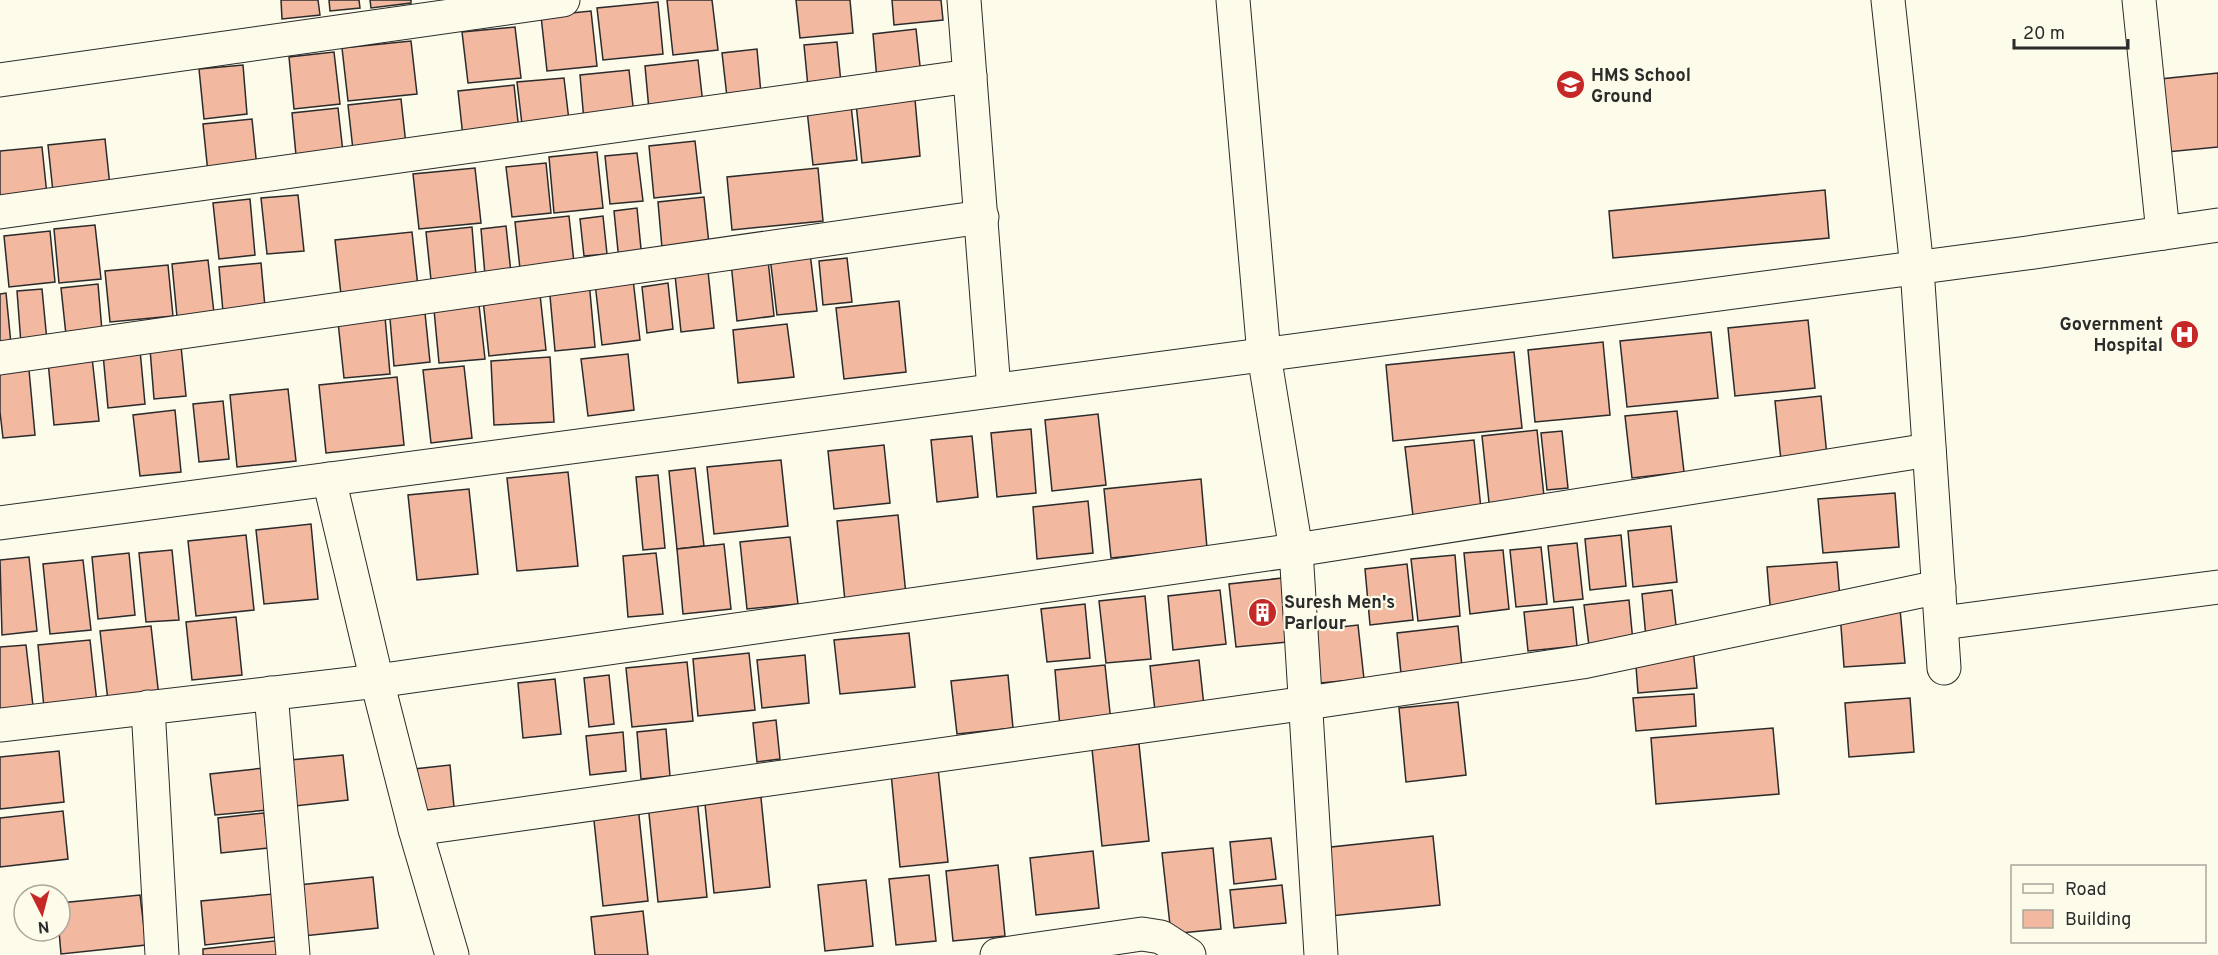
<svg xmlns="http://www.w3.org/2000/svg" width="2218" height="955" font-family="Overpass,sans-serif">
  <style>
    .building { fill: #f2b8a0; stroke: #2b2b2b; stroke-width: 1.5 }
    .lines { fill: none; stroke-linecap: round; stroke-linejoin: round }
    .minor-casing { stroke: #2b2b2b; stroke-width: 35 }
    .minor { stroke: #fdfbea; stroke-width: 33 }
    .labels { text-anchor: middle; stroke-width: 4.5; stroke-linejoin: round; paint-order: stroke }
    .poi-label { font-size: 18px; font-weight: bold; fill: #2b2b2b; stroke: #fdfbea; text-anchor: start }
  </style>
  <rect width="100%" height="100%" fill="#fdfbea"/>
  <g class="building">
    <polygon points="281,0 318,0 320,15 282,19"/>
    <polygon points="329,0 359,0 360,8 330,11"/>
    <polygon points="370,0 411,0 411,3 371,8"/>
    <polygon points="667,0 712,0 718,50 673,55"/>
    <polygon points="796,0 850,0 853,33 800,38"/>
    <polygon points="892,0 941,0 943,20 894,25"/>
    <polygon points="658,2 663,54 603,60 597,8"/>
    <polygon points="591,11 597,66 547,71 541,16"/>
    <polygon points="515,27 521,78 468,83 462,32"/>
    <polygon points="916,29 921,75 877,80 873,34"/>
    <polygon points="411,41 417,94 348,101 342,48"/>
    <polygon points="837,42 841,83 808,87 804,45"/>
    <polygon points="757,49 761,94 727,97 722,53"/>
    <polygon points="334,52 340,104 294,109 289,57"/>
    <polygon points="698,60 703,104 649,110 645,66"/>
    <polygon points="243,65 247,114 204,119 199,69"/>
    <polygon points="629,70 634,115 584,121 580,75"/>
    <polygon points="2218,73 2218,147 2167,152 2160,79"/>
    <polygon points="564,78 570,129 523,133 517,82"/>
    <polygon points="514,85 519,131 463,137 458,91"/>
    <polygon points="914,88 920,156 862,163 855,93"/>
    <polygon points="850,96 857,160 813,165 806,101"/>
    <polygon points="401,99 407,154 354,159 348,105"/>
    <polygon points="338,108 344,161 297,166 292,113"/>
    <polygon points="252,119 257,168 208,173 203,124"/>
    <polygon points="105,139 110,186 53,192 48,145"/>
    <polygon points="695,141 701,193 654,198 649,146"/>
    <polygon points="42,147 47,195 0,200 0,151"/>
    <polygon points="597,152 603,208 554,213 549,157"/>
    <polygon points="637,153 643,201 610,204 605,156"/>
    <polygon points="546,163 551,213 512,217 506,167"/>
    <polygon points="475,168 481,223 419,229 413,174"/>
    <polygon points="818,168 823,221 732,230 727,177"/>
    <polygon points="1825,190 1829,238 1613,258 1609,211"/>
    <polygon points="298,195 304,251 267,254 261,198"/>
    <polygon points="704,197 709,244 662,248 658,202"/>
    <polygon points="250,199 255,255 219,259 213,203"/>
    <polygon points="637,208 642,259 619,261 614,211"/>
    <polygon points="569,216 574,263 520,269 515,222"/>
    <polygon points="603,216 607,254 584,256 580,219"/>
    <polygon points="95,225 101,279 59,283 54,229"/>
    <polygon points="506,226 511,273 485,275 481,229"/>
    <polygon points="472,227 476,276 431,280 426,232"/>
    <polygon points="50,231 55,282 9,287 4,236"/>
    <polygon points="412,232 418,287 341,295 335,240"/>
    <polygon points="810,253 817,311 777,315 770,257"/>
    <polygon points="847,258 852,302 823,305 819,261"/>
    <polygon points="208,260 214,313 177,317 172,264"/>
    <polygon points="768,260 774,316 737,321 731,263"/>
    <polygon points="261,263 265,307 223,312 219,267"/>
    <polygon points="168,265 173,316 110,322 105,271"/>
    <polygon points="708,271 714,328 681,332 675,275"/>
    <polygon points="633,279 640,340 602,345 595,283"/>
    <polygon points="589,281 595,347 555,351 549,285"/>
    <polygon points="668,283 673,329 647,333 642,287"/>
    <polygon points="98,284 102,331 66,335 61,288"/>
    <polygon points="539,285 546,350 489,356 482,290"/>
    <polygon points="42,289 47,341 21,344 17,291"/>
    <polygon points="6,293 11,344 0,345 0,294"/>
    <polygon points="899,301 906,372 844,379 836,308"/>
    <polygon points="424,303 430,362 394,366 389,307"/>
    <polygon points="479,305 485,359 439,363 434,310"/>
    <polygon points="385,317 390,374 344,378 338,322"/>
    <polygon points="1808,320 1815,388 1735,396 1728,328"/>
    <polygon points="787,324 794,377 738,383 733,330"/>
    <polygon points="1711,332 1718,398 1627,407 1620,341"/>
    <polygon points="1603,342 1610,415 1535,422 1528,350"/>
    <polygon points="181,346 186,396 154,399 150,349"/>
    <polygon points="140,350 145,404 108,408 103,354"/>
    <polygon points="1514,352 1522,428 1393,441 1386,365"/>
    <polygon points="628,354 634,410 588,416 581,359"/>
    <polygon points="92,357 99,421 54,425 48,361"/>
    <polygon points="550,357 554,422 494,425 491,361"/>
    <polygon points="464,366 472,438 431,443 423,370"/>
    <polygon points="29,370 35,435 3,438 0,412 0,373"/>
    <polygon points="397,377 404,445 326,453 319,385"/>
    <polygon points="288,389 296,461 237,467 230,395"/>
    <polygon points="1821,396 1827,456 1781,461 1775,401"/>
    <polygon points="223,401 229,459 199,462 193,404"/>
    <polygon points="175,410 181,472 140,476 133,415"/>
    <polygon points="1677,411 1684,472 1632,478 1625,416"/>
    <polygon points="1098,414 1106,485 1052,491 1045,420"/>
    <polygon points="1031,429 1036,493 997,497 991,433"/>
    <polygon points="1537,430 1545,506 1490,512 1482,436"/>
    <polygon points="1562,431 1568,488 1547,490 1541,433"/>
    <polygon points="972,436 978,497 937,502 931,440"/>
    <polygon points="1474,440 1481,509 1413,516 1405,447"/>
    <polygon points="884,445 890,503 834,509 828,451"/>
    <polygon points="781,460 788,526 714,534 707,467"/>
    <polygon points="695,468 704,546 677,549 669,471"/>
    <polygon points="568,472 578,566 517,571 507,478"/>
    <polygon points="658,475 665,548 643,550 636,477"/>
    <polygon points="1201,479 1207,548 1111,558 1104,489"/>
    <polygon points="469,489 478,574 417,580 408,495"/>
    <polygon points="1895,493 1899,547 1823,553 1818,499"/>
    <polygon points="1088,501 1093,553 1037,559 1033,507"/>
    <polygon points="898,515 906,595 845,601 837,521"/>
    <polygon points="311,524 318,599 264,604 256,530"/>
    <polygon points="1671,526 1677,582 1633,587 1628,531"/>
    <polygon points="246,535 254,610 196,616 188,541"/>
    <polygon points="1621,535 1626,586 1590,590 1585,539"/>
    <polygon points="790,537 798,604 747,609 740,542"/>
    <polygon points="1577,543 1583,599 1554,602 1548,546"/>
    <polygon points="724,544 731,609 683,614 677,549"/>
    <polygon points="1541,547 1547,604 1516,607 1510,550"/>
    <polygon points="172,550 179,620 146,622 139,553"/>
    <polygon points="1503,550 1509,609 1470,614 1464,553"/>
    <polygon points="129,553 135,615 98,619 92,557"/>
    <polygon points="656,553 663,614 628,617 623,556"/>
    <polygon points="1455,555 1460,616 1418,621 1411,559"/>
    <polygon points="29,557 37,631 2,635 0,560"/>
    <polygon points="83,560 91,630 50,634 43,564"/>
    <polygon points="1837,562 1841,611 1771,617 1767,567"/>
    <polygon points="1407,564 1413,620 1370,625 1365,569"/>
    <polygon points="1291,577 1297,641 1236,647 1229,584"/>
    <polygon points="1220,590 1226,644 1173,650 1168,596"/>
    <polygon points="1672,590 1677,634 1646,638 1642,594"/>
    <polygon points="1145,596 1151,659 1106,663 1099,601"/>
    <polygon points="1629,600 1633,642 1589,646 1584,605"/>
    <polygon points="1085,604 1090,658 1047,662 1041,609"/>
    <polygon points="1573,607 1577,646 1528,651 1524,612"/>
    <polygon points="1900,609 1905,663 1844,667 1840,613"/>
    <polygon points="236,617 242,675 192,680 186,622"/>
    <polygon points="1358,625 1364,679 1320,683 1314,630"/>
    <polygon points="151,626 159,697 108,701 100,631"/>
    <polygon points="1458,626 1462,667 1401,674 1397,633"/>
    <polygon points="909,633 915,687 840,694 834,640"/>
    <polygon points="90,640 97,703 44,708 38,645"/>
    <polygon points="26,645 33,706 0,710 0,647"/>
    <polygon points="1693,648 1697,688 1638,693 1635,653"/>
    <polygon points="749,653 755,710 698,716 693,659"/>
    <polygon points="805,655 809,703 762,708 757,660"/>
    <polygon points="1199,660 1204,706 1155,711 1150,666"/>
    <polygon points="687,662 693,721 632,727 626,668"/>
    <polygon points="1105,665 1111,722 1060,727 1055,670"/>
    <polygon points="609,675 614,724 589,727 584,678"/>
    <polygon points="1008,675 1013,728 957,734 951,681"/>
    <polygon points="555,679 561,734 523,738 518,683"/>
    <polygon points="1694,694 1696,726 1636,731 1633,698"/>
    <polygon points="1910,698 1914,752 1849,757 1845,703"/>
    <polygon points="1458,702 1466,775 1406,782 1399,708"/>
    <polygon points="776,720 780,759 757,762 753,723"/>
    <polygon points="1773,728 1779,794 1656,804 1651,738"/>
    <polygon points="666,729 670,776 641,779 637,732"/>
    <polygon points="623,732 626,771 590,775 586,736"/>
    <polygon points="1139,744 1149,841 1102,846 1092,749"/>
    <polygon points="59,751 64,802 0,809 0,757"/>
    <polygon points="343,755 348,800 295,806 290,760"/>
    <polygon points="450,765 454,807 418,811 414,769"/>
    <polygon points="264,768 268,810 215,815 210,774"/>
    <polygon points="938,768 948,862 900,867 891,773"/>
    <polygon points="760,788 770,887 714,893 704,794"/>
    <polygon points="697,798 707,897 658,902 648,804"/>
    <polygon points="638,806 648,901 603,906 593,811"/>
    <polygon points="63,811 68,859 0,867 0,818"/>
    <polygon points="264,813 268,848 221,853 218,818"/>
    <polygon points="1433,836 1440,905 1330,916 1322,848"/>
    <polygon points="1271,838 1276,879 1234,884 1230,842"/>
    <polygon points="1213,848 1221,929 1171,934 1162,853"/>
    <polygon points="1093,851 1099,908 1036,915 1030,858"/>
    <polygon points="998,865 1005,936 953,941 946,871"/>
    <polygon points="929,875 936,941 896,945 889,879"/>
    <polygon points="373,877 378,928 294,937 289,886"/>
    <polygon points="866,880 873,946 825,951 818,885"/>
    <polygon points="1282,885 1286,923 1234,928 1230,890"/>
    <polygon points="273,894 277,937 205,945 201,901"/>
    <polygon points="140,895 146,945 61,954 59,931 60,903"/>
    <polygon points="643,911 648,955 595,955 591,917"/>
    <polygon points="283,940 284,955 203,955 203,949"/>
  </g>
  <g class="lines">
    <defs>
      <g id="minor">
        <polyline points="964,0 994,390"/>
        <polyline points="1233,0 1264,355 1296,550 1321,955"/>
        <polyline points="1888,0 1917,268 1944,668"/>
        <polyline points="2139,0 2163,233"/>
        <polyline points="0,80 563,0"/>
        <polyline points="0,212 970,76"/>
        <polyline points="0,358 982,217"/>
        <polyline points="329,479 377,681 415,829 452,955"/>
        <polyline points="0,523 2027,253 2218,225"/>
        <polyline points="1942,623 2218,587"/>
        <polyline points="271,693 293,955"/>
        <polyline points="148,707 162,955"/>
        <polyline points="0,725 377,681 1296,550 1929,450"/>
        <polyline points="415,829 1307,703 1582,662 1939,587"/>
        <polyline points="997,955 1142,934 1161,937 1189,955"/>
      </g>
    </defs>
    <use href="#minor" class="minor-casing"/>
    <use href="#minor" class="minor"/>
  </g>
  <defs>
    <symbol id="school-disc" viewBox="-11 -11 22 22"><circle r="9.5" fill="#c62828" stroke="#fdfbea"/><path d="M0-5L7-2L0 1L-7-2ZM-4 1L0 2.5L4 1V4Q0 6-4 4Z" fill="#fff"/></symbol>
    <symbol id="hospital-disc" viewBox="-11 -11 22 22"><circle r="9.5" fill="#c62828" stroke="#fdfbea"/><path d="M-5-5h3v3.5h4V-5h3V5h-3V1.5h-4V5h-3Z" fill="#fff"/></symbol>
    <symbol id="building-disc" viewBox="-11 -11 22 22"><circle r="9.5" fill="#c62828" stroke="#fdfbea"/><path d="M-4-6H4V6H1V3H-1V6H-4ZM-2.5-4.3h1.7v1.8h-1.7ZM.8-4.3h1.7v1.8H.8ZM-2.5-1h1.7V.8h-1.7ZM.8-1h1.7V.8H.8Z" fill="#fff"/></symbol>
  </defs>
  <g fill-rule="evenodd">
    <use href="#school-disc" x="1554" y="68" width="33" height="33"/>
    <use href="#hospital-disc" x="2168" y="318" width="33" height="33"/>
    <use href="#building-disc" x="1246" y="596" width="33" height="33"/>
  </g>
  <g class="labels">
    <g class="poi-label">
      <text x="1591" y="81">HMS School<tspan x="1591" dy="21">Ground</tspan></text>
      <text x="2163" y="330" text-anchor="end">Government<tspan x="2163" dy="21">Hospital</tspan></text>
      <text x="1284" y="608">Suresh Men's<tspan x="1284" dy="21">Parlour</tspan></text>
    </g>
  </g>
  <rect x="2011" y="865" width="195" height="78" fill="#fdfbea" stroke="#a9a89e" stroke-width="1.5"/>
  <rect x="2023" y="884" width="30" height="9" fill="#fdfbea" stroke="#a9a89e" stroke-width="1.5"/>
  <text x="2065" y="895" font-size="18" fill="#2b2b2b">Road</text>
  <rect x="2023" y="910" width="30" height="18" fill="#f2b8a0" stroke="#a9a89e" stroke-width="1.5"/>
  <text x="2065" y="925" font-size="18" fill="#2b2b2b">Building</text>
  <g transform="translate(42 913) rotate(174)"><circle r="28" fill="#fdfbea" stroke="#a9a89e" stroke-width="1.5"/>
  <path d="M0-4.5L10 22L0 15L-10 22Z" fill="#c62828"/>
  <text y="-9" font-size="16" font-weight="bold" text-anchor="middle" fill="#2b2b2b">N</text>
  </g>
  <path d="M2014 39v9h114v-9" fill="none" stroke="#2b2b2b" stroke-width="3"/>
  <text x="2023" y="39" font-size="18" fill="#2b2b2b" stroke="#fdfbea" stroke-width="4.5" paint-order="stroke">20 m</text>
</svg>
